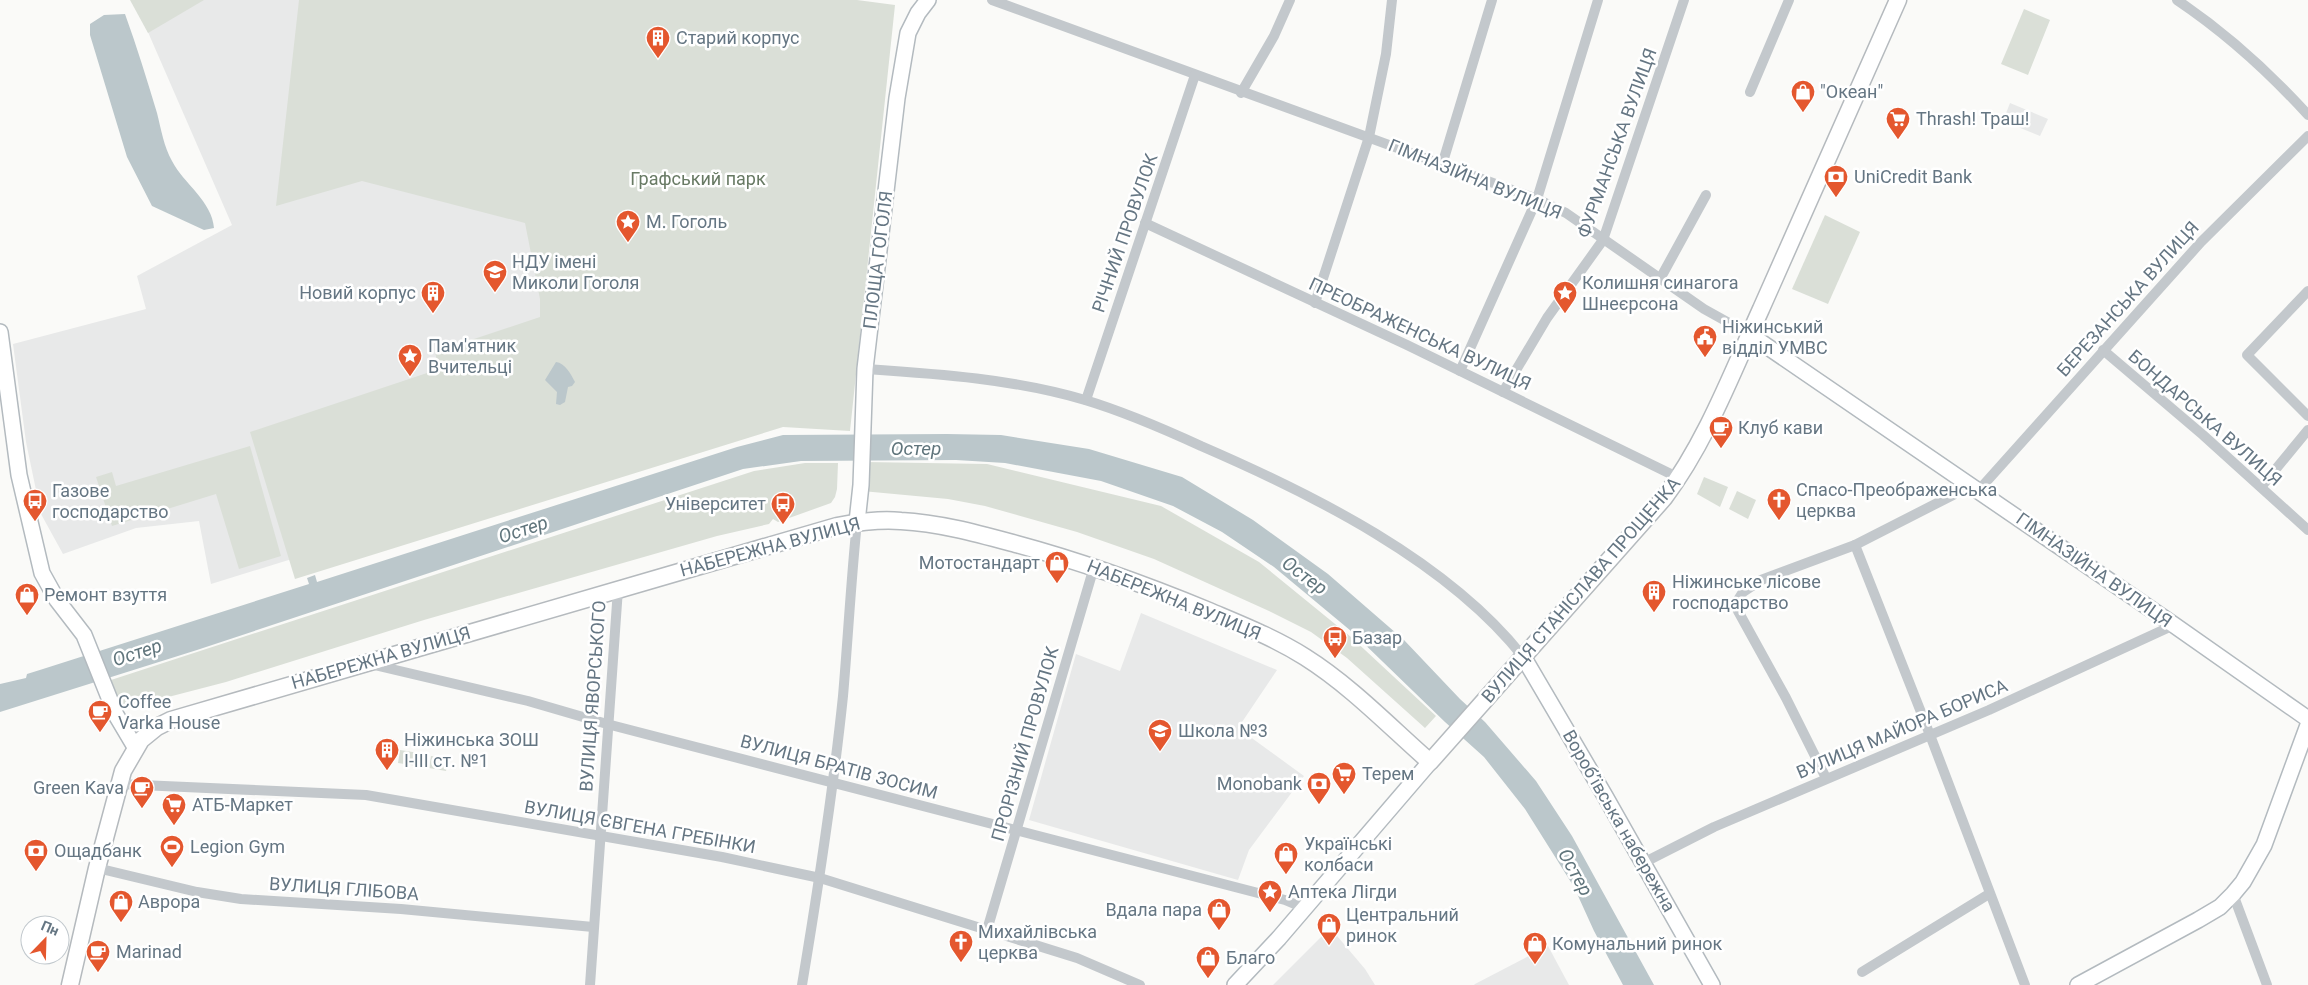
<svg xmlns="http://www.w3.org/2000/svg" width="2308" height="985" font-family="Roboto,sans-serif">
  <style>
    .built { fill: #e8e9e9 }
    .green { fill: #dadfd7 }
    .water { fill: #bbc7cb }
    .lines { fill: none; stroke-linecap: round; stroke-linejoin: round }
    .secondary-casing { stroke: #b3babf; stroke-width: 18 }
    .primary-casing { stroke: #b5babe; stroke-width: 19 }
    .street { stroke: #c3c8cc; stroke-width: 10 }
    .secondary { stroke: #fff; stroke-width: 15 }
    .primary { stroke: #fff; stroke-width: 16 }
    .labels { text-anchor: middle; stroke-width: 5; stroke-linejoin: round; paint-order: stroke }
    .poi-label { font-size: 18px; fill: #657683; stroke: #fff; text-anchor: start }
    .street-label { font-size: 18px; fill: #657683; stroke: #fff }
    .park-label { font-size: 18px; fill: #687a64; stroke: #fff }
    .water-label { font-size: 19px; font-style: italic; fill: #60757c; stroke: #fff }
  </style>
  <rect width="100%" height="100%" fill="#fafaf8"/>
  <g class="built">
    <polygon points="134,0 780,0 759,172 295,558 211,584 199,521 136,528 63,554 41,514 26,442 13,344 146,309 137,276 232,225"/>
    <polygon points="2010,103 2048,119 2040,136 2003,121"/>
    <polygon points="1141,613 1277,670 1238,728 1304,776 1249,850 1238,880 1029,820 1076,654 1120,671"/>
    <polygon points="1332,930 1365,969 1375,985 1273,985 1325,933"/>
    <polygon points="1548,946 1569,985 1474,985 1475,984"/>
  </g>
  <g class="green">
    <polygon points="130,0 204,0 148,33"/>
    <polygon points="299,0 857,0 895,5 850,431 783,427 295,579 250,432 439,369 435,352 540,317 540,299 525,223 362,181 276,206"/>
    <polygon points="2024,9 2050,20 2028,75 2001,64"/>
    <polygon points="1825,215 1860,232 1828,304 1792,289"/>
    <polygon points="250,446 281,556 239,569 216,494 112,526 96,477 112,472 116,486"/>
    <polygon points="865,462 987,464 1161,506 1259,562 1351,637 1436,716 1425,728 1347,658 1311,632 1269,611 1154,559 1077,532 985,506 948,499 862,491"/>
    <polygon points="805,463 838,463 837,489 835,497 831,503 778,522 773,519 769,524 717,536 424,620 226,682 122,709 111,680 754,471"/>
    <polygon points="1704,477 1728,487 1720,507 1697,494"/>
    <polygon points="1737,491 1756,500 1748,519 1729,509"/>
    <polygon points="400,750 419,753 417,766 398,763"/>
    <polygon points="431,756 448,759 446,771 429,768"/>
  </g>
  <g class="water">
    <path d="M125,14C137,47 147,80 157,113C161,129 164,147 172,161C184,184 212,201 214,228L204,230L152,206L127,157L90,35V24L104,15Z"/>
    <path d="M556,362C565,363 571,374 575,382L572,386L568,387L565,402L560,405L556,404L557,392L545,380Z"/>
    <polygon points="947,434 1001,435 1089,449 1182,477 1253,520 1328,574 1404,640 1460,699 1485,722 1536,781 1572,836 1654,985 1623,985 1594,931 1574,887 1525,809 1484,757 1445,722 1351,631 1274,567 1222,532 1173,506 1101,481 1005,463 956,460 801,461 743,469 197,650 0,712 0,684 26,678 27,674 43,669 309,584 307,578 315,575 317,582 737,447 783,435"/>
  </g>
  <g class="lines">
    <defs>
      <g id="secondary">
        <polyline points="0,332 19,475 42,573 57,600 84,635 116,715 135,747"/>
        <polyline points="1749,334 2174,625 2308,719"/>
        <polyline points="857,522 861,485 865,369 897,98 908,33 918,13 928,0"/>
        <polyline points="1524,658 1605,796 1712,985"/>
        <polyline points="1235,985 1279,938 1430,762"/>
        <polyline points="2078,985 2198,920 2220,907 2233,894 2243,882 2264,845 2308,725"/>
      </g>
      <path id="primary" d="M70,985L97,868L123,771L141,740L157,727L171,720L837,526C859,522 879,519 901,521C940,523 979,534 1016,544C1083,562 1146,585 1209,611C1242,625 1275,638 1305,657C1351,686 1390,727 1430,762L1664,498C1706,442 1732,373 1761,309C1807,206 1853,103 1898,0"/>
    </defs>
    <use href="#secondary" class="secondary-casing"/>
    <use href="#primary" class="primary-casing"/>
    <g class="street">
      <polyline points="992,0 1537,199 1566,213 1704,309 1749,334"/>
      <path d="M2177,0C2226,33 2269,72 2308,115"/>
      <polyline points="1750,92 1789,0"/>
      <polyline points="1241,93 1274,36 1290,0"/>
      <polyline points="1442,165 1492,0"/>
      <polyline points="1145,223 1407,345 1679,478"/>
      <polyline points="1660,279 1706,195"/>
      <polyline points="2308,291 2247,355 2308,416"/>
      <polyline points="1315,303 1369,137 1386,54 1392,0"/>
      <polyline points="2103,350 2203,435 2308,530"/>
      <path d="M865,369C939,374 1014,379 1085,400C1125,412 1164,429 1201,446C1312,494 1448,561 1524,658"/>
      <polyline points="1460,371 1537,199 1598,0"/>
      <polyline points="1503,392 1547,318 1603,240 1684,0"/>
      <polyline points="1086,400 1195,75"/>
      <polyline points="2261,487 2308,430"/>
      <polyline points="1978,491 2201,242 2308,136"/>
      <polyline points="1855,545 1930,735 2025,985"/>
      <polyline points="370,664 528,701 607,724 1285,900 1304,908"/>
      <polyline points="1826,778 1786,698 1738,611 1738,600 1743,592 1761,580 1855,545 1953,495 1965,482"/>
      <polyline points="118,784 366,795 722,857 820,878 910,906 1077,958 1140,985"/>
      <polyline points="1643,863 1714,827 1989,710 2174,625"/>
      <polyline points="97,868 197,892 241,899 401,909 593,927"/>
      <polyline points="2233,894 2267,985"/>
      <polyline points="987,930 1094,567"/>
      <polyline points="1862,972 1989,894"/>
      <polyline points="590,985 618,589"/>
      <path d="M802,985C818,889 833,793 843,696C848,638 851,580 857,522"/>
    </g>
    <use href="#secondary" class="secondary"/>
    <use href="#primary" class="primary"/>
  </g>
  <defs>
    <symbol id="building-pin" viewBox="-11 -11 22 30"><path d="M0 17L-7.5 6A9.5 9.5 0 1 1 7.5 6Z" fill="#e4572e" stroke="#fff"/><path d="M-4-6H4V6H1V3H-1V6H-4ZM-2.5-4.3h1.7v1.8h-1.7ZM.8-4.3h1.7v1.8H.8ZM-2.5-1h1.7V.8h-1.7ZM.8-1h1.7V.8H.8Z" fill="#fff"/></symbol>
    <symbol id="shop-pin" viewBox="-11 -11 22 30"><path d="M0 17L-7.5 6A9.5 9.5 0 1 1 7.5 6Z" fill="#e4572e" stroke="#fff"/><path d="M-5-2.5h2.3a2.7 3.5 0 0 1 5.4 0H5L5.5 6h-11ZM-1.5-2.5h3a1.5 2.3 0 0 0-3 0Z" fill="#fff"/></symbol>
    <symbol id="supermarket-pin" viewBox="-11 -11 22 30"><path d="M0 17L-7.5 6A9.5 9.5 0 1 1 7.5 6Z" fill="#e4572e" stroke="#fff"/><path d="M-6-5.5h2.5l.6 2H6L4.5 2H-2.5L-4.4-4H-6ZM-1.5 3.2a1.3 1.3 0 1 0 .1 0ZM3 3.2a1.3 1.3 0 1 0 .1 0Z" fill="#fff"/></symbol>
    <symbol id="bank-pin" viewBox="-11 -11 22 30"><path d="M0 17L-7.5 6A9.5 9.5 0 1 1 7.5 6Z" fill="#e4572e" stroke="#fff"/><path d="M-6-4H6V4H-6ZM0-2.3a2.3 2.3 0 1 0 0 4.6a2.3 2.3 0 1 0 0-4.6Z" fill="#fff"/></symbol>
    <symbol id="sight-pin" viewBox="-11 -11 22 30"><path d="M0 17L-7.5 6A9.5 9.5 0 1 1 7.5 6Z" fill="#e4572e" stroke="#fff"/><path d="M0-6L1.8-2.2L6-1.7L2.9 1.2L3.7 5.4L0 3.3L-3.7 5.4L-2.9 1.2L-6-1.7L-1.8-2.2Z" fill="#fff"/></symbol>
    <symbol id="university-pin" viewBox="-11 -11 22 30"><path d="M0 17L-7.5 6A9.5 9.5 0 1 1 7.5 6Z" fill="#e4572e" stroke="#fff"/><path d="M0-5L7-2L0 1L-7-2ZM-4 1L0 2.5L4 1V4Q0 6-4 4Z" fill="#fff"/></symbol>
    <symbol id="civic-pin" viewBox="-11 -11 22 30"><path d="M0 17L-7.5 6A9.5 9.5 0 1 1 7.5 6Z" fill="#e4572e" stroke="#fff"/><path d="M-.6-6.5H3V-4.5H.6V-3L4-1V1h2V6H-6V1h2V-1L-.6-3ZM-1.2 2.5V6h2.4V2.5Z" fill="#fff"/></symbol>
    <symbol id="cafe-pin" viewBox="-11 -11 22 30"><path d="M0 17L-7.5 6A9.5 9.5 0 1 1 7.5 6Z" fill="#e4572e" stroke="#fff"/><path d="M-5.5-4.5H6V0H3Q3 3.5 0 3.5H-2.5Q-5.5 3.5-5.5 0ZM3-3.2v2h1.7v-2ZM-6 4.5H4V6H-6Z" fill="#fff"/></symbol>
    <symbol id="church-pin" viewBox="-11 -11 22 30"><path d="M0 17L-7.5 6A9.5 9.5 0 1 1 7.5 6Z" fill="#e4572e" stroke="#fff"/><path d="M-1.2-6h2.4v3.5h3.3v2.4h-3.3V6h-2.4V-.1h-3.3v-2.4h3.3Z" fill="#fff"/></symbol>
    <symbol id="bus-pin" viewBox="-11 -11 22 30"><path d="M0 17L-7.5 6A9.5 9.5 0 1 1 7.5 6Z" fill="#e4572e" stroke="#fff"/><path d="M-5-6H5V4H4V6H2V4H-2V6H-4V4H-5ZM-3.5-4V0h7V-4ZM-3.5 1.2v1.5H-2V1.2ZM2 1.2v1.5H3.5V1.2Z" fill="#fff"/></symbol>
    <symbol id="school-pin" viewBox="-11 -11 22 30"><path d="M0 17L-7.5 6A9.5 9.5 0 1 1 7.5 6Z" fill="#e4572e" stroke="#fff"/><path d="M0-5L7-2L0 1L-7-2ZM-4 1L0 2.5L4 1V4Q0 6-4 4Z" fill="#fff"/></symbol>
    <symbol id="stadium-pin" viewBox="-11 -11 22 30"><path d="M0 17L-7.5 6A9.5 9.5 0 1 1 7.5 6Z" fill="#e4572e" stroke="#fff"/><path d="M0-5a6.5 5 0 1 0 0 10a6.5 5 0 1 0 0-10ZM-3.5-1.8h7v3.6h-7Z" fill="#fff"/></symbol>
  </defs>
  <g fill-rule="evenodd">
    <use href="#building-pin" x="644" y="24" width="28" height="38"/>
    <use href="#shop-pin" x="1789" y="78" width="28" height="38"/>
    <use href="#supermarket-pin" x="1884" y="105" width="28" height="38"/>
    <use href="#bank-pin" x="1822" y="163" width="28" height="38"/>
    <use href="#sight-pin" x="614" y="208" width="28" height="38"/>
    <use href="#university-pin" x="481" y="258" width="28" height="38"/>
    <use href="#building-pin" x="419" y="279" width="28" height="38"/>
    <use href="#sight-pin" x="1551" y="279" width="28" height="38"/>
    <use href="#civic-pin" x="1691" y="323" width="28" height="38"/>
    <use href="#sight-pin" x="396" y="342" width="28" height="38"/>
    <use href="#cafe-pin" x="1707" y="414" width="28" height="38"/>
    <use href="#church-pin" x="1765" y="486" width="28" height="38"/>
    <use href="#bus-pin" x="21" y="487" width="28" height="38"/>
    <use href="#bus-pin" x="769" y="490" width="28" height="38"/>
    <use href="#shop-pin" x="1043" y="549" width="28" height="38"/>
    <use href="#building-pin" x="1640" y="578" width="28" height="38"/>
    <use href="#shop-pin" x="13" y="581" width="28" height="38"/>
    <use href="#bus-pin" x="1321" y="624" width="28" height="38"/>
    <use href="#cafe-pin" x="86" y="698" width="28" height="38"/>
    <use href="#school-pin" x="1146" y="717" width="28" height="38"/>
    <use href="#building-pin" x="373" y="736" width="28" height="38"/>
    <use href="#supermarket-pin" x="1330" y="760" width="28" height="38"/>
    <use href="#bank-pin" x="1305" y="770" width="28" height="38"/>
    <use href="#cafe-pin" x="128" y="774" width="28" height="38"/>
    <use href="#supermarket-pin" x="160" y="791" width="28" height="38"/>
    <use href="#stadium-pin" x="158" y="833" width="28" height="38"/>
    <use href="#bank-pin" x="22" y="837" width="28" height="38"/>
    <use href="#shop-pin" x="1272" y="840" width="28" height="38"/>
    <use href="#sight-pin" x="1256" y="878" width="28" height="38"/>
    <use href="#shop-pin" x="107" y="888" width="28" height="38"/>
    <use href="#shop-pin" x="1205" y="896" width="28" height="38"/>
    <use href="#shop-pin" x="1315" y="911" width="28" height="38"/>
    <use href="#church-pin" x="947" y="928" width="28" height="38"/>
    <use href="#shop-pin" x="1521" y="930" width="28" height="38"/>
    <use href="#cafe-pin" x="84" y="938" width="28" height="38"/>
    <use href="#shop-pin" x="1194" y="944" width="28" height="38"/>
  </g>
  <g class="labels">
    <g class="poi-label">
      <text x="676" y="44">Старий корпус</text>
      <text x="1820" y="98">"Океан"</text>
      <text x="1916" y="125">Thrash! Траш!</text>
      <text x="1854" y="183">UniCredit Bank</text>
      <text x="646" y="228">М. Гоголь</text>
      <text x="512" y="268">НДУ імені<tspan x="512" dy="21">Миколи Гоголя</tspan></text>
      <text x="1582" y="289">Колишня синагога<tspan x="1582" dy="21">Шнеєрсона</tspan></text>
      <text x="416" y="299" text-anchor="end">Новий корпус</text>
      <text x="1722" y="333">Ніжинський<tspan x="1722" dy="21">відділ УМВС</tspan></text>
      <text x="428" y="352">Пам'ятник<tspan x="428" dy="21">Вчительці</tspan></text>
      <text x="1738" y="434">Клуб кави</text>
      <text x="1796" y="496">Спасо-Преображенська<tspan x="1796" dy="21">церква</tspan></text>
      <text x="52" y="497">Газове<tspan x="52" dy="21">господарство</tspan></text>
      <text x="766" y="510" text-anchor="end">Університет</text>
      <text x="1040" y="569" text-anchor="end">Мотостандарт</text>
      <text x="1672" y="588">Ніжинське лісове<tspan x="1672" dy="21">господарство</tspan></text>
      <text x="44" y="601">Ремонт взуття</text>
      <text x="1352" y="644">Базар</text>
      <text x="118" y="708">Coffee<tspan x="118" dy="21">Varka House</tspan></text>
      <text x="1178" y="737">Школа №3</text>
      <text x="404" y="746">Ніжинська ЗОШ<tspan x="404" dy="21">І-ІІІ ст. №1</tspan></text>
      <text x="1362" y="780">Терем</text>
      <text x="1302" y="790" text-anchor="end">Monobank</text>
      <text x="124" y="794" text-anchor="end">Green Kava</text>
      <text x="192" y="811">АТБ-Маркет</text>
      <text x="1304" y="850">Українські<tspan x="1304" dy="21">колбаси</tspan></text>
      <text x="190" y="853">Legion Gym</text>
      <text x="54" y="857">Ощадбанк</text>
      <text x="1288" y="898">Аптека Лігди</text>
      <text x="138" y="908">Аврора</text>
      <text x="1202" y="916" text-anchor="end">Вдала пара</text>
      <text x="1346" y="921">Центральний<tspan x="1346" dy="21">ринок</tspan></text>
      <text x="978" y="938">Михайлівська<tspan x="978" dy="21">церква</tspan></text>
      <text x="1552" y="950">Комунальний ринок</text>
      <text x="116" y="958">Marinad</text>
      <text x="1226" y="964">Благо</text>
    </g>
    <g class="street-label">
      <text transform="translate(1617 143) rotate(-70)" y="6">ФУРМАНСЬКА ВУЛИЦЯ</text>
      <text transform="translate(1475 179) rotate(22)" y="6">ГІМНАЗІЙНА ВУЛИЦЯ</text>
      <text transform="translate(1125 233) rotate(-71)" y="6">РІЧНИЙ ПРОВУЛОК</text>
      <text transform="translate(878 260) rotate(-83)" y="6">ПЛОЩА ГОГОЛЯ</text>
      <text transform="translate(2128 299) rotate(-48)" y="6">БЕРЕЗАНСЬКА ВУЛИЦЯ</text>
      <text transform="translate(1420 334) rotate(25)" y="6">ПРЕОБРАЖЕНСЬКА ВУЛИЦЯ</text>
      <text transform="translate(2205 418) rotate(41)" y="6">БОНДАРСЬКА ВУЛИЦЯ</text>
      <text transform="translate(770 547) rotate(-15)" y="6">НАБЕРЕЖНА ВУЛИЦЯ</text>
      <text transform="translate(2094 570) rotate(35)" y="6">ГІМНАЗІЙНА ВУЛИЦЯ</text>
      <text transform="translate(1581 590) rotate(-49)" y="6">ВУЛИЦЯ СТАНІСЛАВА ПРОЩЕНКА</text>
      <text transform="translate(1174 600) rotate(22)" y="6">НАБЕРЕЖНА ВУЛИЦЯ</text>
      <text transform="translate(381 658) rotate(-16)" y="6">НАБЕРЕЖНА ВУЛИЦЯ</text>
      <text transform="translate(593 696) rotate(-86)" y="6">ВУЛИЦЯ ЯВОРСЬКОГО</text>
      <text transform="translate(1902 729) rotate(-23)" y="6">ВУЛИЦЯ МАЙОРА БОРИСА</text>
      <text transform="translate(1025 744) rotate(-74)" y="6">ПРОРІЗНИЙ ПРОВУЛОК</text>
      <text transform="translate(839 767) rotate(15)" y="6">ВУЛИЦЯ БРАТІВ ЗОСИМ</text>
      <text transform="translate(1619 821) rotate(60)" y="6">Воробʼївська набережна</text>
      <text transform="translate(640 827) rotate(10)" y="6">ВУЛИЦЯ ЄВГЕНА ГРЕБІНКИ</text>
      <text transform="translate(344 889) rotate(4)" y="6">ВУЛИЦЯ ГЛІБОВА</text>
    </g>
    <g class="park-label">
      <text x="698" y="185">Графський парк</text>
    </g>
    <g class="water-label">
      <text x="916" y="455">Остер</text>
      <text transform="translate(523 529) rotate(-18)" y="7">Остер</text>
      <text transform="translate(1305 575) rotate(36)" y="7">Остер</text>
      <text transform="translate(137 652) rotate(-18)" y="7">Остер</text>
      <text transform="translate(1576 872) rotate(61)" y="7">Остер</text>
    </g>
  </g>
  <g transform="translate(45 940) rotate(23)"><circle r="24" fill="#ffffff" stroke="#c1c8cd"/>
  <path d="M0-4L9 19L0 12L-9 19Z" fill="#e4572e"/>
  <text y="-8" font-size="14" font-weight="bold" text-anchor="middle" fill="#657683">Пн</text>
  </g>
</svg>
